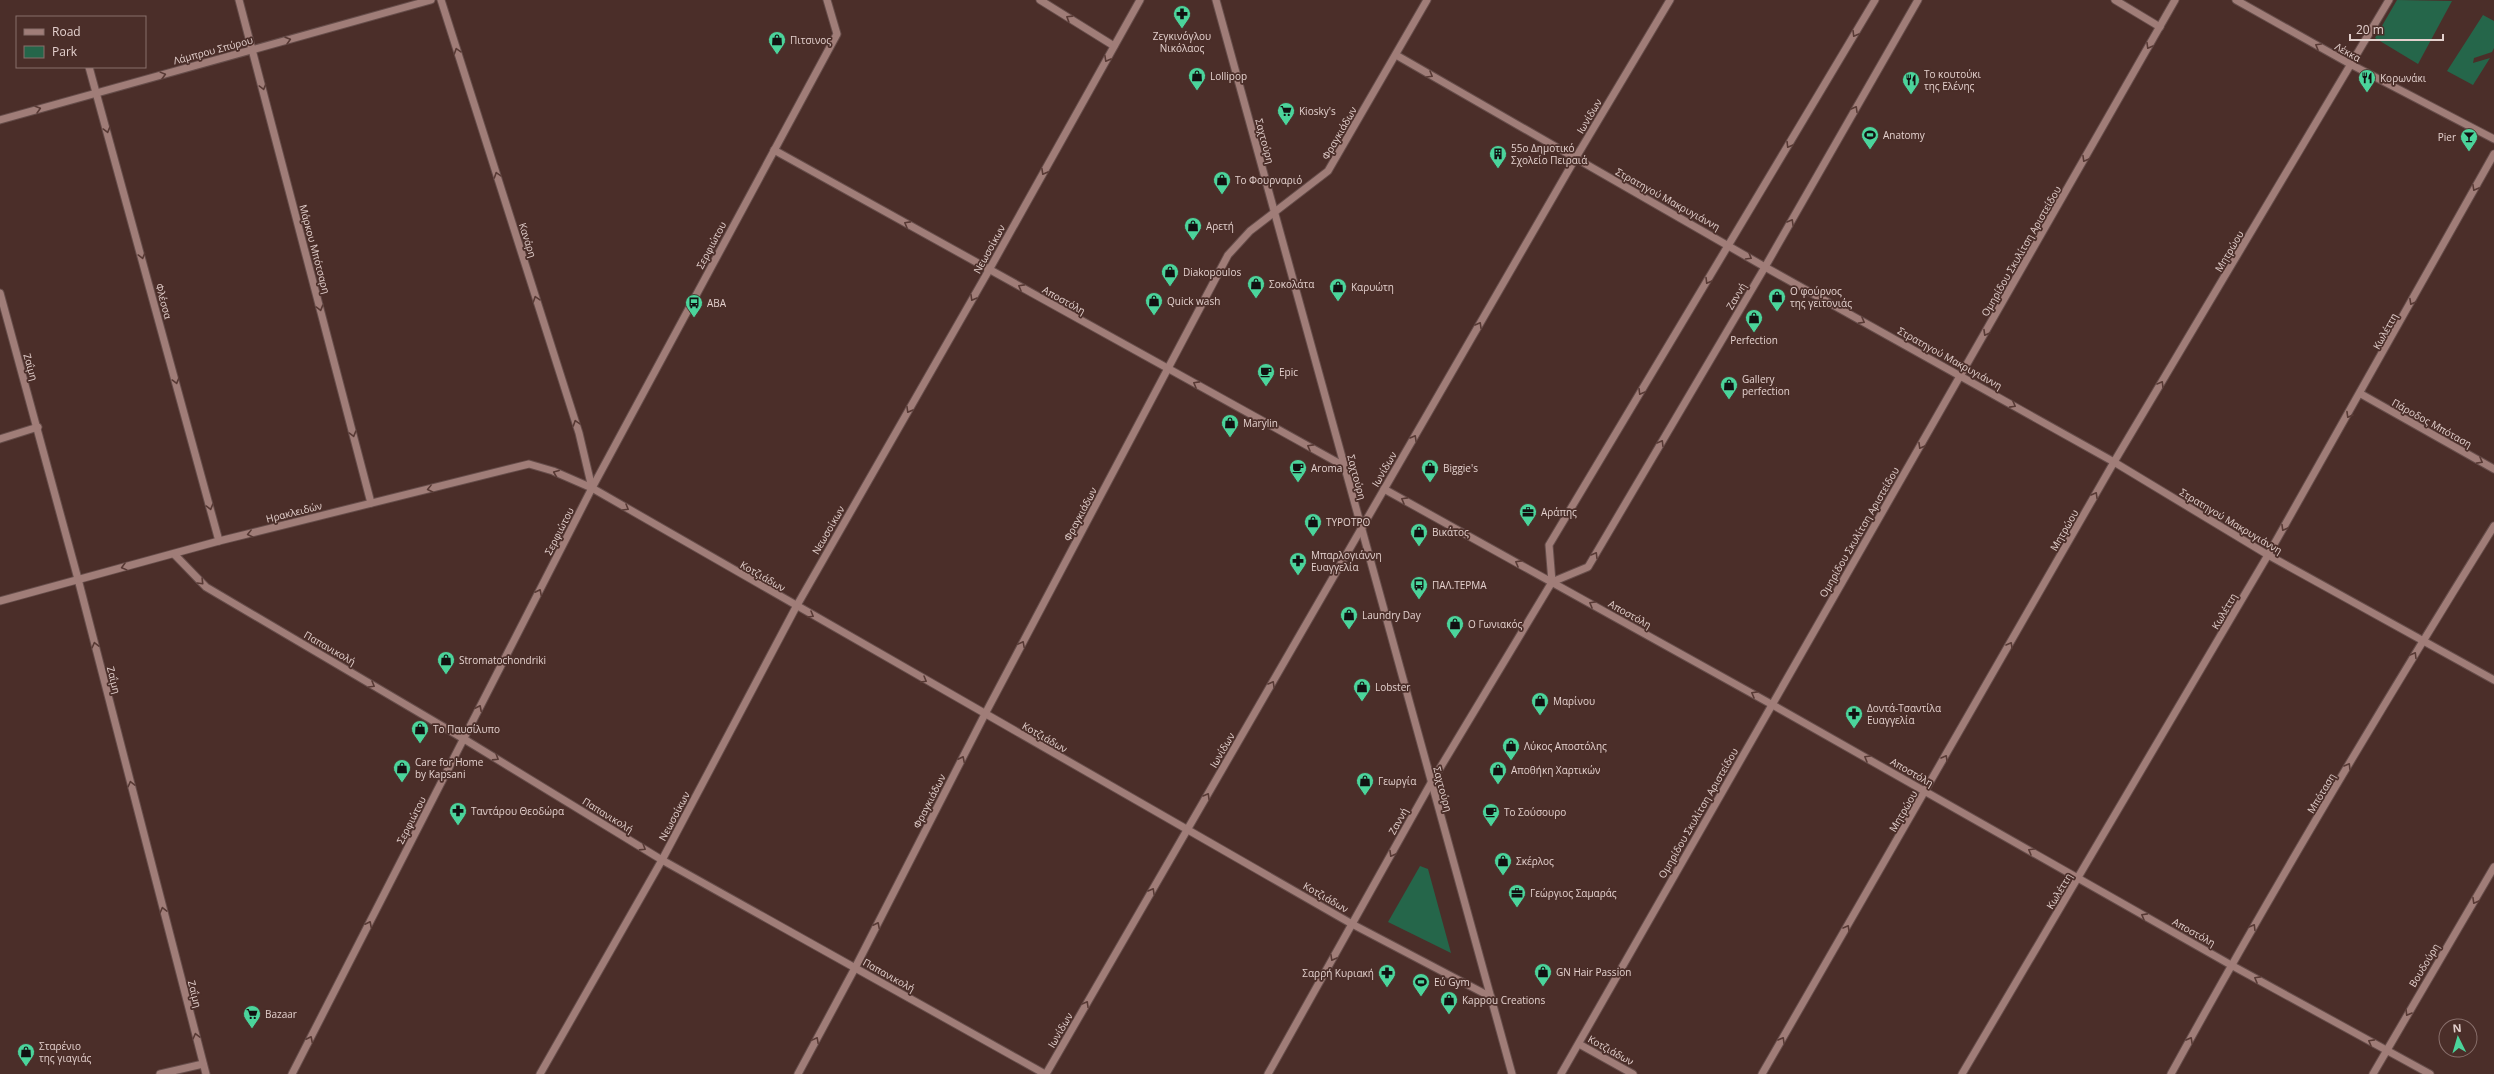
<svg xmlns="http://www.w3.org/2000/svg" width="2494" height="1074" font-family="'Open Sans',sans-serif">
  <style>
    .green { fill: #25664a }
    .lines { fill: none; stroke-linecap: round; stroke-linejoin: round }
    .minor-casing { stroke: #664d4a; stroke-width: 9 }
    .minor { stroke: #a07d78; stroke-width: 7 }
    .oneway { stroke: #583a35 }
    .labels { text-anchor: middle; stroke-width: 3.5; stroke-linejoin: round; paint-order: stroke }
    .poi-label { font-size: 10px; fill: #e3d0cd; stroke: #4b2e29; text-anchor: start }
    .street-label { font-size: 10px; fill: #e3d0cd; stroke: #4b2e29 }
  </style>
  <rect width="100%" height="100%" fill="#4b2e29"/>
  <g class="green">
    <polygon points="2397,0 2452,1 2418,64 2375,38"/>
    <polygon points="2483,15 2494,21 2494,48 2492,52 2474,58 2473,63 2490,58 2473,85 2447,71"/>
    <polygon points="1420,866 1428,869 1451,953 1388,922"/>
  </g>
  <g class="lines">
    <defs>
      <g id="minor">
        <polyline points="239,0 371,503"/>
        <polyline points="441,0 579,433 592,488"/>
        <polyline points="1040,0 1114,46"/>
        <polyline points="1216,0 1512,1074"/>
        <polyline points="2115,0 2160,27"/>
        <polyline points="2236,0 2352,65 2494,139"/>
        <polyline points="1396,55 1765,267 2114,462 2268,555 2494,680"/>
        <polyline points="89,67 219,541"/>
        <polyline points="0,120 431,0"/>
        <polyline points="774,150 1344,466"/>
        <polyline points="0,293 78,579 206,1074"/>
        <polyline points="2361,394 2494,469"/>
        <polyline points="0,439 38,427"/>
        <polyline points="1384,489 1771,704 2231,965 2430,1074"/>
        <polyline points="174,554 206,587 464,739 662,860 1045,1074"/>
        <polyline points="1552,582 1588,567 1765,267 1918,0"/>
        <polyline points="0,601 219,541 529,464 553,471 592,488 1352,924 1491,997"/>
        <polyline points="1579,1044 1633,1074"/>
        <polyline points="160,1074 203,1064"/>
        <polyline points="292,1074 592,488 837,34 827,0"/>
        <polyline points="540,1074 662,860 796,607 989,270 1140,0"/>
        <polyline points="798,1074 855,968 985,714 1228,255 1250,231 1328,171 1427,0"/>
        <polyline points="1046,1074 1575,159 1670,0"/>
        <polyline points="1268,1074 1431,783 1552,582 1549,545 1875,0"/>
        <polyline points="1561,1074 2175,0"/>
        <polyline points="1762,1074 2114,462 2389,0"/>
        <polyline points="1962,1074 2268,555 2494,154"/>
        <path d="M2171,1074C2273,888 2382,706 2494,526"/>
        <polyline points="2373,1074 2494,867"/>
      </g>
    </defs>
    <use href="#minor" class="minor-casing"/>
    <use href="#minor" class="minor"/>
  </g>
  <defs><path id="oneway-chevron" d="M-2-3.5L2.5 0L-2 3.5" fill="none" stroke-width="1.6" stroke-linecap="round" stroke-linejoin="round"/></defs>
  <g class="oneway">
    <use href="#oneway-chevron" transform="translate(1069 18) rotate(-148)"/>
    <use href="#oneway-chevron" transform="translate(1855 34) rotate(121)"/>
    <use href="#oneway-chevron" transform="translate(288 40) rotate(-16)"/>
    <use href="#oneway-chevron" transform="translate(2149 46) rotate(120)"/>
    <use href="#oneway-chevron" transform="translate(2318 46) rotate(-150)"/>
    <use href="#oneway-chevron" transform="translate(457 51) rotate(-108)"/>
    <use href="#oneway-chevron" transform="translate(1107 59) rotate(119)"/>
    <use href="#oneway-chevron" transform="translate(163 75) rotate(-15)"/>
    <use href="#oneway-chevron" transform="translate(1430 75) rotate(30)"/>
    <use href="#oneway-chevron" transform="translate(263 87) rotate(75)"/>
    <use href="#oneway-chevron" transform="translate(38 109) rotate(-16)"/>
    <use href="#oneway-chevron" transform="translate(1855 109) rotate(-60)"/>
    <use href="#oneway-chevron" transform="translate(107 130) rotate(75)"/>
    <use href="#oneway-chevron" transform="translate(1789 145) rotate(121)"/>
    <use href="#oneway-chevron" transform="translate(2085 159) rotate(120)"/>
    <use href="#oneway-chevron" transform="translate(1044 172) rotate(119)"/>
    <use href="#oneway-chevron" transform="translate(497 175) rotate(-108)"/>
    <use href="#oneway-chevron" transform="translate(2475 188) rotate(119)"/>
    <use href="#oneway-chevron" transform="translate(1791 222) rotate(-60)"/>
    <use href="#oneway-chevron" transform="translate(907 224) rotate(-151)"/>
    <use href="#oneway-chevron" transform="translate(142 256) rotate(75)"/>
    <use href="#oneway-chevron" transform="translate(1749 257) rotate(31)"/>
    <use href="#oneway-chevron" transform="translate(1708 281) rotate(121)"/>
    <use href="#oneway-chevron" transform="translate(1021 287) rotate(-151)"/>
    <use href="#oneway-chevron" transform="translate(973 298) rotate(120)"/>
    <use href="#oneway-chevron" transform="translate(536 299) rotate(-108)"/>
    <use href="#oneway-chevron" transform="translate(2412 302) rotate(119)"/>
    <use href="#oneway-chevron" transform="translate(320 308) rotate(75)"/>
    <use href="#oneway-chevron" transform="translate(1862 321) rotate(29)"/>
    <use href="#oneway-chevron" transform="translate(1479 325) rotate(-60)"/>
    <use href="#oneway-chevron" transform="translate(1986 333) rotate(120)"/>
    <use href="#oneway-chevron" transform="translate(176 381) rotate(75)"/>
    <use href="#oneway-chevron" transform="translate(1196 384) rotate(-151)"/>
    <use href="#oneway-chevron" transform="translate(2161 384) rotate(-59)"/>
    <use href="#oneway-chevron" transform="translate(1641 392) rotate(121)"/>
    <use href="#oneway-chevron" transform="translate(2013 405) rotate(29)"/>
    <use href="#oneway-chevron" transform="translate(909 410) rotate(120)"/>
    <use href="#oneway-chevron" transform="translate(2349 415) rotate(120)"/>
    <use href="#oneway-chevron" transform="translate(576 423) rotate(-108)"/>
    <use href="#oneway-chevron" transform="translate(353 434) rotate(75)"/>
    <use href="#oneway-chevron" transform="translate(1414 438) rotate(-60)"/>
    <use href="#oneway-chevron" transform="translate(1661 443) rotate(-59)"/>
    <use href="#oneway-chevron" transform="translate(1921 446) rotate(120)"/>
    <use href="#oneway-chevron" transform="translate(1310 447) rotate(-151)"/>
    <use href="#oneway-chevron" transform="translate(2480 461) rotate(29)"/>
    <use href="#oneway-chevron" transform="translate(556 473) rotate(-158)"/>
    <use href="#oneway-chevron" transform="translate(430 489) rotate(166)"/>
    <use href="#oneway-chevron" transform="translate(2095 495) rotate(-60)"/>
    <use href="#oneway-chevron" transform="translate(1404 500) rotate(-151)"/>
    <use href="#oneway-chevron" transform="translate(210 507) rotate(75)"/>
    <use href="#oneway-chevron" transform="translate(626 508) rotate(30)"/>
    <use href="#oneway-chevron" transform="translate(2284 528) rotate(120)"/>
    <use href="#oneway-chevron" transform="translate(250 534) rotate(166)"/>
    <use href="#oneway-chevron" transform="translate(1595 555) rotate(-59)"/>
    <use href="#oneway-chevron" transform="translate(1518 563) rotate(-151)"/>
    <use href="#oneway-chevron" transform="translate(124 567) rotate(165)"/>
    <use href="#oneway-chevron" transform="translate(201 582) rotate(46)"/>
    <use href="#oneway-chevron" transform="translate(539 592) rotate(-63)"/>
    <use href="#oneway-chevron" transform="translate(1592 604) rotate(-151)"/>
    <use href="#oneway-chevron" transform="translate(811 615) rotate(30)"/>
    <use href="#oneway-chevron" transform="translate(1022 644) rotate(-62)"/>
    <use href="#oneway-chevron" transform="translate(95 645) rotate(-104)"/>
    <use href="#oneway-chevron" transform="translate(2010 645) rotate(-60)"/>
    <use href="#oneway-chevron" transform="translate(2414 655) rotate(-59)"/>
    <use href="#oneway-chevron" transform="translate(924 680) rotate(30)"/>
    <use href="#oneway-chevron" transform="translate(1272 684) rotate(-60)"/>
    <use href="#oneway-chevron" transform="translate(372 685) rotate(30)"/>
    <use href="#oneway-chevron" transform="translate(1754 694) rotate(-151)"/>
    <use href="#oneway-chevron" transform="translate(479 708) rotate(-63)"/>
    <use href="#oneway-chevron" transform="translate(496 758) rotate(32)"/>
    <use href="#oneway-chevron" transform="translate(1867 758) rotate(-150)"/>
    <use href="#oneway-chevron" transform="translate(1945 758) rotate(-60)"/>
    <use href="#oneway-chevron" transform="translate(962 759) rotate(-63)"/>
    <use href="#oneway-chevron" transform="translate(2348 766) rotate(-59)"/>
    <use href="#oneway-chevron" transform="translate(131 784) rotate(-104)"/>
    <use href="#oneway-chevron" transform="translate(1207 796) rotate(-60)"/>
    <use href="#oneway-chevron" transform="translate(643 848) rotate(32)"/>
    <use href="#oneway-chevron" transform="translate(2031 851) rotate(-150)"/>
    <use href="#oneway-chevron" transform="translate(1392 854) rotate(120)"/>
    <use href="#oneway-chevron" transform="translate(1152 891) rotate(-60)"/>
    <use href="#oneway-chevron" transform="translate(2475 901) rotate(120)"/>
    <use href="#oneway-chevron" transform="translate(163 910) rotate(-104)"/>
    <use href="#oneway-chevron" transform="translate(2144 916) rotate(-151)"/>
    <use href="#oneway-chevron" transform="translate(369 924) rotate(-63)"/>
    <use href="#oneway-chevron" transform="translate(877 925) rotate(-63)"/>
    <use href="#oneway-chevron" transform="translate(2253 927) rotate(-59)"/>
    <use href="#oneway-chevron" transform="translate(1847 928) rotate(-60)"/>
    <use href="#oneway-chevron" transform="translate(1333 958) rotate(119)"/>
    <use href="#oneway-chevron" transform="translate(2257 979) rotate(-151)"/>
    <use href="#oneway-chevron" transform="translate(1086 1004) rotate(-60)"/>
    <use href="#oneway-chevron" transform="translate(2408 1013) rotate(121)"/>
    <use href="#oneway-chevron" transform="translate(196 1036) rotate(-104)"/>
    <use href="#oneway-chevron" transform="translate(310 1039) rotate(-63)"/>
    <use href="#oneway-chevron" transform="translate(816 1040) rotate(-62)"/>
    <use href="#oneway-chevron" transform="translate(1782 1040) rotate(-60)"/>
    <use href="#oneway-chevron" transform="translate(2190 1040) rotate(-61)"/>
    <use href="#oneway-chevron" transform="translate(2371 1042) rotate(-151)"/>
  </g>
  <defs>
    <symbol id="pharmacy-pin" viewBox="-11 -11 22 30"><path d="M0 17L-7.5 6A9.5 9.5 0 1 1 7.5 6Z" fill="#4bd49b" stroke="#4b2e29"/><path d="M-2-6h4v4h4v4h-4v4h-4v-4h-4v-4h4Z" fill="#111"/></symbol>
    <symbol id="shop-pin" viewBox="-11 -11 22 30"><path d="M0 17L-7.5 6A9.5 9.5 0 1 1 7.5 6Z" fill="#4bd49b" stroke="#4b2e29"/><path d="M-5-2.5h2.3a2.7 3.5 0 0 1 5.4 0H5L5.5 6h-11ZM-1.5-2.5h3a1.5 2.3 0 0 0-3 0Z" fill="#111"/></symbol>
    <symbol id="restaurant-pin" viewBox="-11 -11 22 30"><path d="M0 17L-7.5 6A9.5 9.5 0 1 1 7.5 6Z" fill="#4bd49b" stroke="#4b2e29"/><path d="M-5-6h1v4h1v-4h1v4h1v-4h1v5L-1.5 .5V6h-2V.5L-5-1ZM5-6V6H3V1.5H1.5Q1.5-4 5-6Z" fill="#111"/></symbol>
    <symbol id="supermarket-pin" viewBox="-11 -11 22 30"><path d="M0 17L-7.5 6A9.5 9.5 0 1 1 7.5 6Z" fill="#4bd49b" stroke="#4b2e29"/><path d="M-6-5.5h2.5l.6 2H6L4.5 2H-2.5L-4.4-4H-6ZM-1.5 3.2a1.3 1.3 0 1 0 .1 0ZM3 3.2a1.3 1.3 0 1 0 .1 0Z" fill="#111"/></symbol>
    <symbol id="stadium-pin" viewBox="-11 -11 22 30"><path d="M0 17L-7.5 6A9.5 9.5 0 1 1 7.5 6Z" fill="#4bd49b" stroke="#4b2e29"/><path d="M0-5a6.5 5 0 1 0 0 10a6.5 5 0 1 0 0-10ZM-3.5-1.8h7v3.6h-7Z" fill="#111"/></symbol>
    <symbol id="bar-pin" viewBox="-11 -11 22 30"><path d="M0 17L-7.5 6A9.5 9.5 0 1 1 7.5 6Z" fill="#4bd49b" stroke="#4b2e29"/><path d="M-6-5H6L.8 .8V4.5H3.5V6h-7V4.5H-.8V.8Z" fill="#111"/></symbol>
    <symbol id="building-pin" viewBox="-11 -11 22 30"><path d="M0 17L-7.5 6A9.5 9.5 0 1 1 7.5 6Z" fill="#4bd49b" stroke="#4b2e29"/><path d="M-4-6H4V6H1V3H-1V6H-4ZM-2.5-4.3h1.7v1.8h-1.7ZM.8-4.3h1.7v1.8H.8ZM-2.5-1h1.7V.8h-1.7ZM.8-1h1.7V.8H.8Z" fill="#111"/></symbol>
    <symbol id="bus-pin" viewBox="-11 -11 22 30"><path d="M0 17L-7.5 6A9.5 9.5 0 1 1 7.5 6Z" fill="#4bd49b" stroke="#4b2e29"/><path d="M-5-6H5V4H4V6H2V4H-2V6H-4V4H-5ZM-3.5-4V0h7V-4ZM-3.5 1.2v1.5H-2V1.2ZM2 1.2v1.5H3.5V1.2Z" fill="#111"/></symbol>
    <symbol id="cafe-pin" viewBox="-11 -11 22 30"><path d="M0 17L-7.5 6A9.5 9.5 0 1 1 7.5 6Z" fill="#4bd49b" stroke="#4b2e29"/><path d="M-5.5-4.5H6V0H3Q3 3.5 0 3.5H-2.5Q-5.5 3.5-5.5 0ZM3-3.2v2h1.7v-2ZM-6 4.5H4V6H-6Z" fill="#111"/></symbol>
    <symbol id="office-pin" viewBox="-11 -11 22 30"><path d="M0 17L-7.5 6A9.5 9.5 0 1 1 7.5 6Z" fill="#4bd49b" stroke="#4b2e29"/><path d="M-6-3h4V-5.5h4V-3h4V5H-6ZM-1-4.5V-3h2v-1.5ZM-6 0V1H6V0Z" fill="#111"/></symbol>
  </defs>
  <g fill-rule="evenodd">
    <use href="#pharmacy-pin" x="1172" y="4" width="20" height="27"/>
    <use href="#shop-pin" x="767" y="30" width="20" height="27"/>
    <use href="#shop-pin" x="1187" y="66" width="20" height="27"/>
    <use href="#restaurant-pin" x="2357" y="68" width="20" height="27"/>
    <use href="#restaurant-pin" x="1901" y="70" width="20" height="27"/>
    <use href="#supermarket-pin" x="1276" y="101" width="20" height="27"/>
    <use href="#stadium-pin" x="1860" y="125" width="20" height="27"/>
    <use href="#bar-pin" x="2459" y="127" width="20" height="27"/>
    <use href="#building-pin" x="1488" y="144" width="20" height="27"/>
    <use href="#shop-pin" x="1212" y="170" width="20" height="27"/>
    <use href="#shop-pin" x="1183" y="216" width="20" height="27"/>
    <use href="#shop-pin" x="1160" y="262" width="20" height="27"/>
    <use href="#shop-pin" x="1246" y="274" width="20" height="27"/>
    <use href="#shop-pin" x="1328" y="277" width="20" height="27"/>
    <use href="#shop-pin" x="1767" y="287" width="20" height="27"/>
    <use href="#shop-pin" x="1144" y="291" width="20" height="27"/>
    <use href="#bus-pin" x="684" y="293" width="20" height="27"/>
    <use href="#shop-pin" x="1744" y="308" width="20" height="27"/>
    <use href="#cafe-pin" x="1256" y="362" width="20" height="27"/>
    <use href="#shop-pin" x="1719" y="375" width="20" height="27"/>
    <use href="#shop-pin" x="1220" y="413" width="20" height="27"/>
    <use href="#cafe-pin" x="1288" y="458" width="20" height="27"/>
    <use href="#shop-pin" x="1420" y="458" width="20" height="27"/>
    <use href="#office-pin" x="1518" y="502" width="20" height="27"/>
    <use href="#shop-pin" x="1303" y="512" width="20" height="27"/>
    <use href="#shop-pin" x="1409" y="522" width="20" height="27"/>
    <use href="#pharmacy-pin" x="1288" y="551" width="20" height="27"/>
    <use href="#bus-pin" x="1409" y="575" width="20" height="27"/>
    <use href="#shop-pin" x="1339" y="605" width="20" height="27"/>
    <use href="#shop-pin" x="1445" y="614" width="20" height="27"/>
    <use href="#shop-pin" x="436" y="650" width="20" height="27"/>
    <use href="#shop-pin" x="1352" y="677" width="20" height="27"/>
    <use href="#shop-pin" x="1530" y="691" width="20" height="27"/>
    <use href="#pharmacy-pin" x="1844" y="704" width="20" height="27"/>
    <use href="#shop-pin" x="410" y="719" width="20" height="27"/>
    <use href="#shop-pin" x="1501" y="736" width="20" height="27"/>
    <use href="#shop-pin" x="392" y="758" width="20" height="27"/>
    <use href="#shop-pin" x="1488" y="760" width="20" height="27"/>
    <use href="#shop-pin" x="1355" y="771" width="20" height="27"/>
    <use href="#pharmacy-pin" x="448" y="801" width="20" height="27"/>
    <use href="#cafe-pin" x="1481" y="802" width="20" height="27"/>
    <use href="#shop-pin" x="1493" y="851" width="20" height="27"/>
    <use href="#office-pin" x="1507" y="883" width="20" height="27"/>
    <use href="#shop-pin" x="1533" y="962" width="20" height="27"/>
    <use href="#pharmacy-pin" x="1377" y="963" width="20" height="27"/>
    <use href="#stadium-pin" x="1411" y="972" width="20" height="27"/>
    <use href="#shop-pin" x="1439" y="990" width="20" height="27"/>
    <use href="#supermarket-pin" x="242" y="1004" width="20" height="27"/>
    <use href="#shop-pin" x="16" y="1042" width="20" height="27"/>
  </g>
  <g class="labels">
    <g class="poi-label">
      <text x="1182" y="40" text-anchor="middle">Ζεγκινόγλου<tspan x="1182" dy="12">Νικόλαος</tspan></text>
      <text x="790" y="44">Πιτσινος</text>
      <text x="1924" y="78">Το κουτούκι<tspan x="1924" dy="12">της Ελένης</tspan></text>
      <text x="1210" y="80">Lollipop</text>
      <text x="2380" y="82">Κορωνάκι</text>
      <text x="1299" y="115">Kiosky's</text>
      <text x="1883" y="139">Anatomy</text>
      <text x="2456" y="141" text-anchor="end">Pier</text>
      <text x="1511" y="152">55ο Δημοτικό<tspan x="1511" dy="12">Σχολείο Πειραιά</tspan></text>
      <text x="1235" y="184">Το Φουρναριό</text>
      <text x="1206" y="230">Αρετή</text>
      <text x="1183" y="276">Diakopoulos</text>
      <text x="1269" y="288">Σοκολάτα</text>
      <text x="1351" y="291">Καρυώτη</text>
      <text x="1790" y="295">Ο φούρνος<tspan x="1790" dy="12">της γειτονιάς</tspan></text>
      <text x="1167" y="305">Quick wash</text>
      <text x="707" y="307">ΑΒΑ</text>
      <text x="1754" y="344" text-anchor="middle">Perfection</text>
      <text x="1279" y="376">Epic</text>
      <text x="1742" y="383">Gallery<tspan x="1742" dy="12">perfection</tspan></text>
      <text x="1243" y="427">Marylin</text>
      <text x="1311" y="472">Aroma</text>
      <text x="1443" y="472">Biggie's</text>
      <text x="1541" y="516">Αράπης</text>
      <text x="1326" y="526">ΤΥΡΟΤΡΟ</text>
      <text x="1432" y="536">Βικάτος</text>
      <text x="1311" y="559">Μπαρλογιάννη<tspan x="1311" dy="12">Ευαγγελία</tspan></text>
      <text x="1432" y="589">ΠΑΛ.ΤΕΡΜΑ</text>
      <text x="1362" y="619">Laundry Day</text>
      <text x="1468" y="628">Ο Γωνιακός</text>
      <text x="459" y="664">Stromatochondriki</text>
      <text x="1375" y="691">Lobster</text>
      <text x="1553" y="705">Μαρίνου</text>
      <text x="1867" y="712">Δοντά-Τσαντίλα<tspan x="1867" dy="12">Ευαγγελία</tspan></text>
      <text x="433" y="733">Το Παυσίλυπο</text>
      <text x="1524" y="750">Λύκος Αποστόλης</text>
      <text x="415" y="766">Care for Home<tspan x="415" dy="12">by Kapsani</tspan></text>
      <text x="1511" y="774">Αποθήκη Χαρτικών</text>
      <text x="1378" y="785">Γεωργία</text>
      <text x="471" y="815">Ταντάρου Θεοδώρα</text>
      <text x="1504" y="816">Το Σούσουρο</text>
      <text x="1516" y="865">Σκέρλος</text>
      <text x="1530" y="897">Γεώργιος Σαμαράς</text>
      <text x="1556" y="976">GN Hair Passion</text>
      <text x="1374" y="977" text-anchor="end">Σαρρή Κυριακή</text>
      <text x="1434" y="986">Εύ Gym</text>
      <text x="1462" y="1004">Kappou Creations</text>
      <text x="265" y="1018">Bazaar</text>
      <text x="39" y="1050">Σταρένιο<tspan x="39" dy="12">της γιαγιάς</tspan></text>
    </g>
    <g class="street-label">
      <text transform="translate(213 50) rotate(-15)" y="4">Λάμπρου Σπύρου</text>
      <text transform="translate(2348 52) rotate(29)" y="4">Λέκκα</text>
      <text transform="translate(1589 116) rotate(-59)" y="4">Ιωνίδων</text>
      <text transform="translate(1339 133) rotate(-60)" y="4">Φραγκιάδων</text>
      <text transform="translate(1265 141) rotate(75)" y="4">Σαχτούρη</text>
      <text transform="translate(1668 199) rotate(29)" y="4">Στρατηγού Μακρυγιάννη</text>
      <text transform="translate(528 240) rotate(72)" y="4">Κανάρη</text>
      <text transform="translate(711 245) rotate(-62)" y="4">Σερφιώτου</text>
      <text transform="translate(315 249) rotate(75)" y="4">Μάρκου Μπότσαρη</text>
      <text transform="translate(989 249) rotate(-61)" y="4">Νεωσοίκων</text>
      <text transform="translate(2021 251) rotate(-60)" y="4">Ομηρίδου Σκυλίτση Αριστείδου</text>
      <text transform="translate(2229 251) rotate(-59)" y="4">Μητρώου</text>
      <text transform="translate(1736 296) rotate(-59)" y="4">Ζαννή</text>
      <text transform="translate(1064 300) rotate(29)" y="4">Αποστόλη</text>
      <text transform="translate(164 301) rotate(75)" y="4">Φλέσσα</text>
      <text transform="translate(2385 331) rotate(-61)" y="4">Κωλέττη</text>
      <text transform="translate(1950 358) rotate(29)" y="4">Στρατηγού Μακρυγιάννη</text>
      <text transform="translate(31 367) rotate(74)" y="4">Ζαΐμη</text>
      <text transform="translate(2432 423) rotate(29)" y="4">Πάροδος Μπόταση</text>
      <text transform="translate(1384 469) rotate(-60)" y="4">Ιωνίδων</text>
      <text transform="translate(1357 477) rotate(75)" y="4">Σαχτούρη</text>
      <text transform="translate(294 512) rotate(-14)" y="4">Ηρακλειδών</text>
      <text transform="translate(1080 514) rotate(-62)" y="4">Φραγκιάδων</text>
      <text transform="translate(2231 521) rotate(31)" y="4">Στρατηγού Μακρυγιάννη</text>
      <text transform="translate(828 530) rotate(-60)" y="4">Νεωσοίκων</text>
      <text transform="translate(2064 530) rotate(-60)" y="4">Μητρώου</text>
      <text transform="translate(559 531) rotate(-63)" y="4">Σερφιώτου</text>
      <text transform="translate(1859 532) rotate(-60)" y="4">Ομηρίδου Σκυλίτση Αριστείδου</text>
      <text transform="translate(763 576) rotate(30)" y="4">Κοτζιάδων</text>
      <text transform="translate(2224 611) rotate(-60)" y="4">Κωλέττη</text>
      <text transform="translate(1630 614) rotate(29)" y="4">Αποστόλη</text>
      <text transform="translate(330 648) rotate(30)" y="4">Παπανικολή</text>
      <text transform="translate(114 680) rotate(76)" y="4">Ζαΐμη</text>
      <text transform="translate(1045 737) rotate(30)" y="4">Κοτζιάδων</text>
      <text transform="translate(1222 750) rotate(-60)" y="4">Ιωνίδων</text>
      <text transform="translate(1912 772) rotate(30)" y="4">Αποστόλη</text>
      <text transform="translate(1443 789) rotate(75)" y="4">Σαχτούρη</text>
      <text transform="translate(2321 793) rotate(-59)" y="4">Μπόταση</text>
      <text transform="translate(929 801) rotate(-63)" y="4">Φραγκιάδων</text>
      <text transform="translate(1903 811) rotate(-60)" y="4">Μητρώου</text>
      <text transform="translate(1698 813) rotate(-60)" y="4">Ομηρίδου Σκυλίτση Αριστείδου</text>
      <text transform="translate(608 815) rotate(32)" y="4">Παπανικολή</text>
      <text transform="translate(674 816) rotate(-62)" y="4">Νεωσοίκων</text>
      <text transform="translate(411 820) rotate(-63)" y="4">Σερφιώτου</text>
      <text transform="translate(1398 821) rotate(-61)" y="4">Ζαννή</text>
      <text transform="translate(2059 891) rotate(-59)" y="4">Κωλέττη</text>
      <text transform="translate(1326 897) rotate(30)" y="4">Κοτζιάδων</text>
      <text transform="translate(2194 932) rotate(29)" y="4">Αποστόλη</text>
      <text transform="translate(2424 965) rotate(-59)" y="4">Βουδούρη</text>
      <text transform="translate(889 975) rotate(29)" y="4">Παπανικολή</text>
      <text transform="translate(195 994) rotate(76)" y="4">Ζαΐμη</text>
      <text transform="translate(1060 1030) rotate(-60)" y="4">Ιωνίδων</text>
      <text transform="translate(1611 1050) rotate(29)" y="4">Κοτζιάδων</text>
    </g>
  </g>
  <rect x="16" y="16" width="130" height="52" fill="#4b2e29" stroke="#886f6b"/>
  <rect x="24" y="29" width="20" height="6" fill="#a07d78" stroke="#886f6b"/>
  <text x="52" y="36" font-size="12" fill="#e3d0cd">Road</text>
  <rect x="24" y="46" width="20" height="12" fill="#25664a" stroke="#886f6b"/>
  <text x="52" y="56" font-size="12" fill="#e3d0cd">Park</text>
  <g transform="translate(2458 1038) rotate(355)"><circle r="19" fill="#4b2e29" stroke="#886f6b"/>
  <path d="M0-3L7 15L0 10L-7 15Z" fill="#4bd49b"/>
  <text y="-6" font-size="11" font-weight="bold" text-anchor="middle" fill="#e3d0cd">N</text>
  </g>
  <path d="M2350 34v6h93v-6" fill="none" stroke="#e3d0cd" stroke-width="2"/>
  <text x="2356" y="34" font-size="12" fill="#e3d0cd" stroke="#4b2e29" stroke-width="3" paint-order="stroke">20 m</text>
</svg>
